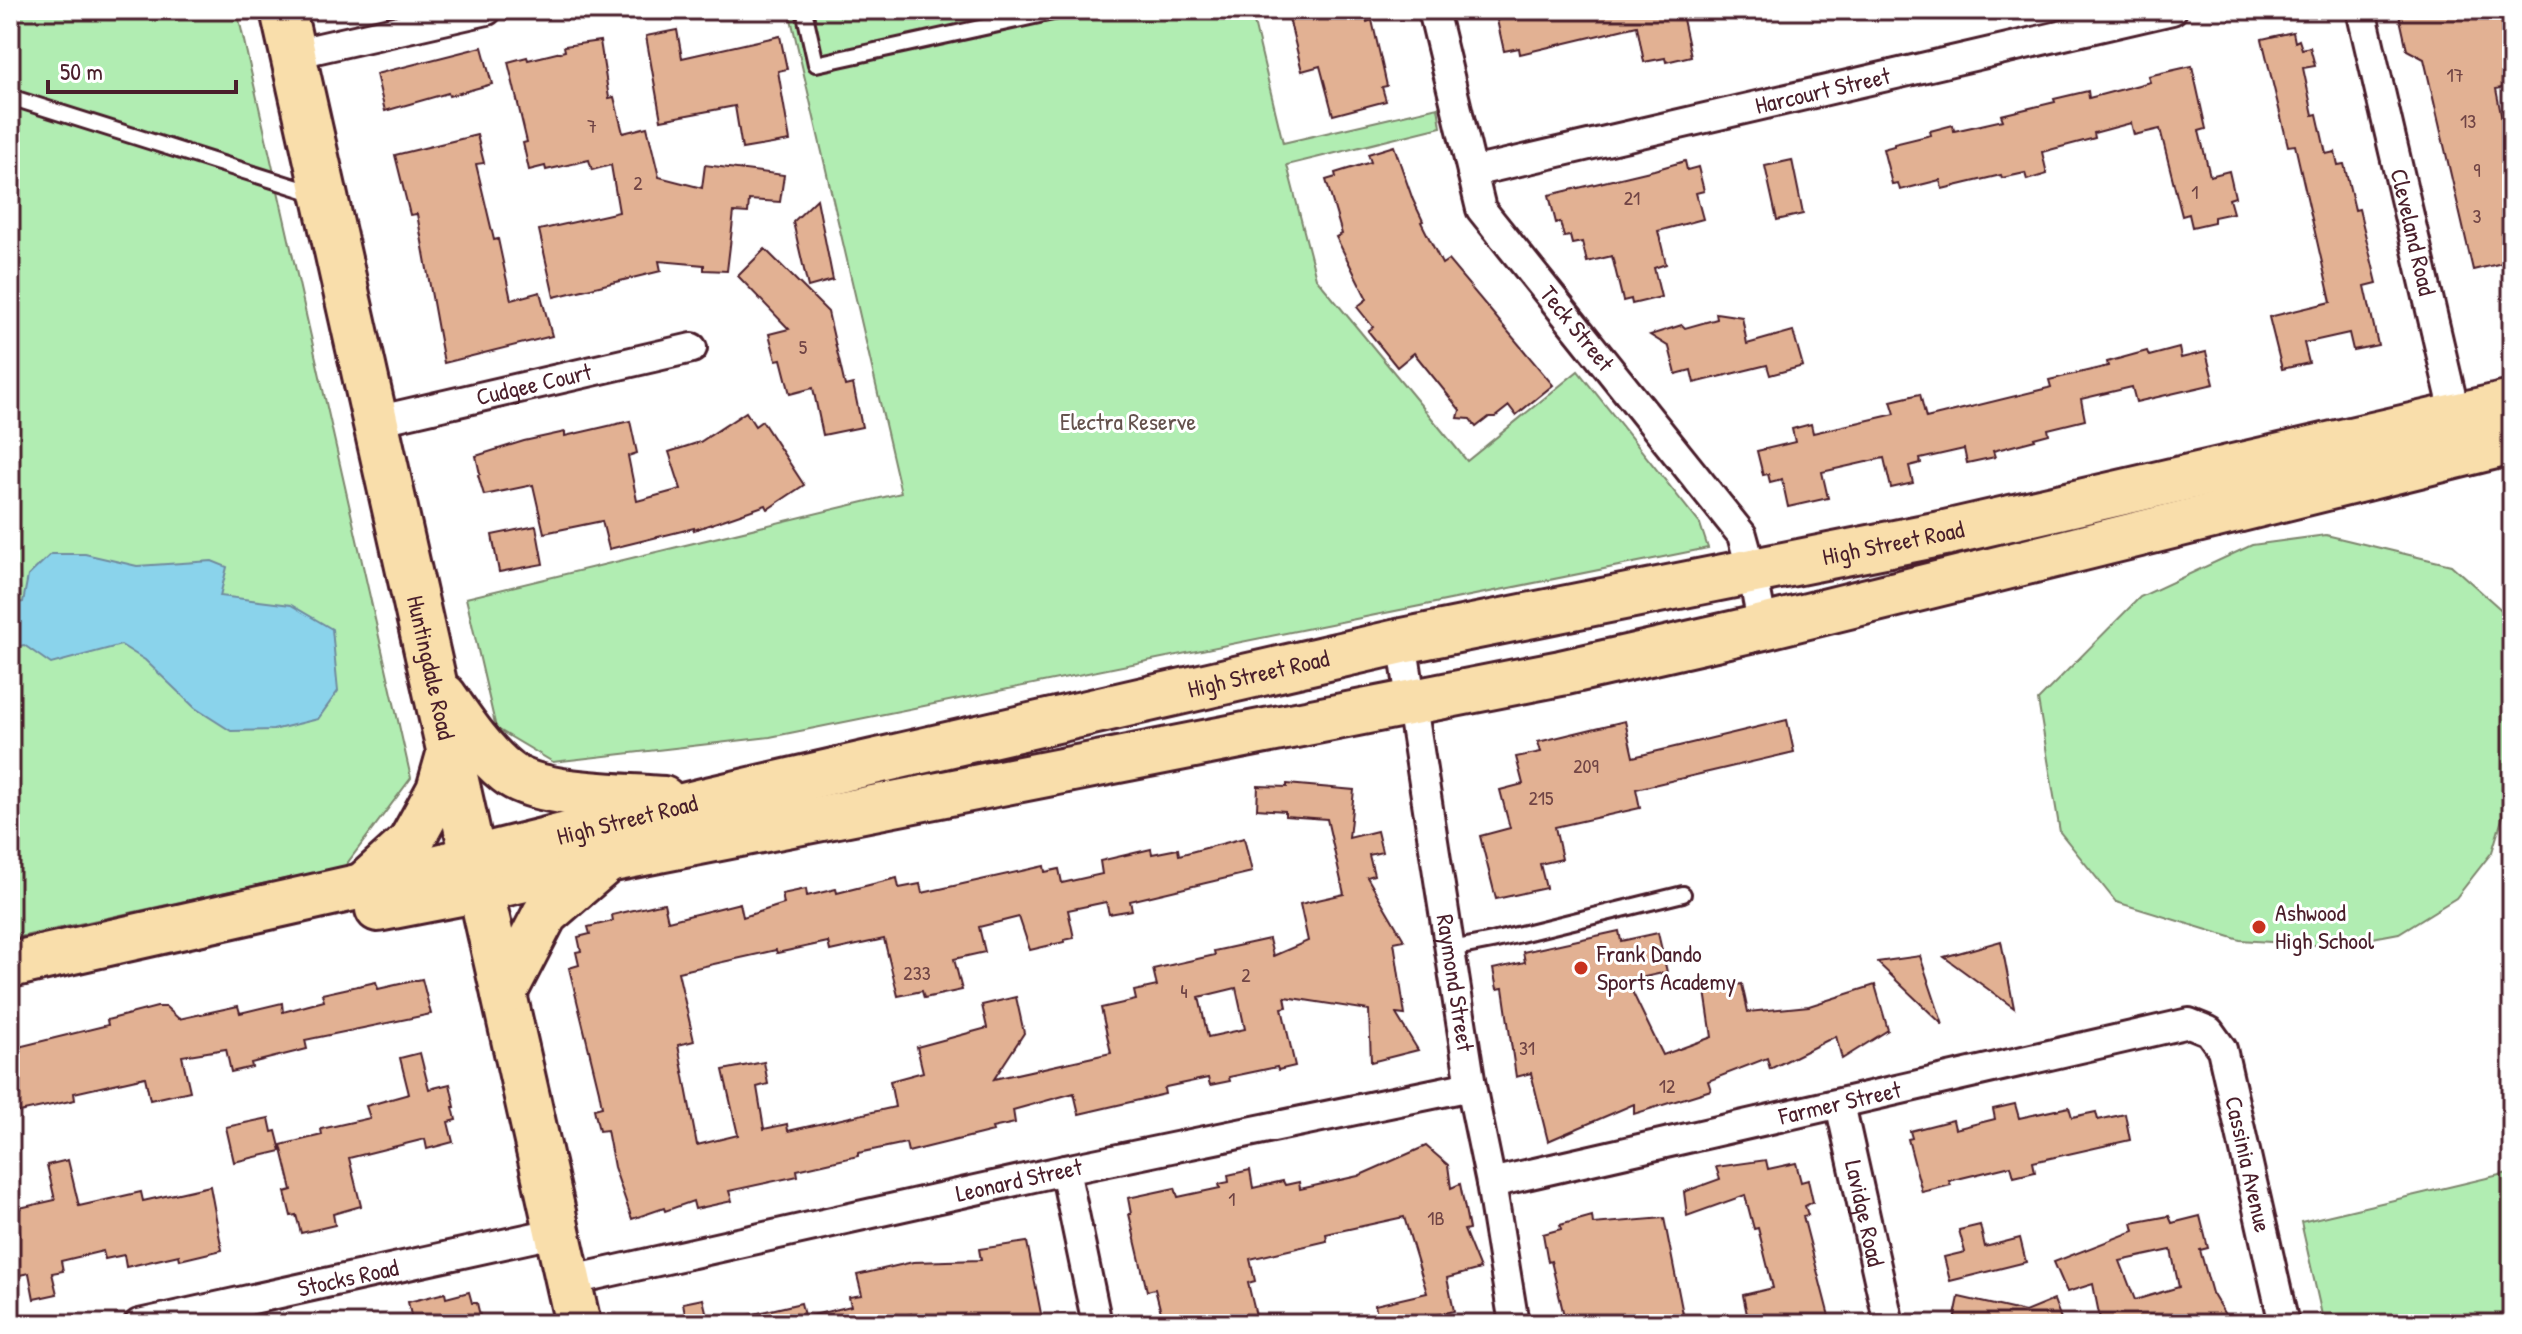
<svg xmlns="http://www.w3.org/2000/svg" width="2522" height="1334" font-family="'Patrick Hand',sans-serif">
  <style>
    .green { fill: #b1edb2; stroke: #7e866e; stroke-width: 2 }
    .water { fill: #8ad3eb; stroke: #708b9e; stroke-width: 2 }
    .building { fill: #e2b193; stroke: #4a1f2b; stroke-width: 2; fill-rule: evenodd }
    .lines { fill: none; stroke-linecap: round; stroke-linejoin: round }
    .lane-casing { stroke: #4a1f2b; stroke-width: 20 }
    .street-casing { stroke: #4a1f2b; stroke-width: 34 }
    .primary-casing { stroke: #4a1f2b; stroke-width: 50 }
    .lane { stroke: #fff; stroke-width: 14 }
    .street { stroke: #fff; stroke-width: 28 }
    .primary { stroke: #f9deab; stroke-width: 44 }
    .poi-dot { fill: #c8321e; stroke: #fff; stroke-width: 3 }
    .labels { text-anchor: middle; stroke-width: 6; stroke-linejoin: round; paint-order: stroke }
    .number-label { font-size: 20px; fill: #704445 }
    .street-label { font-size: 24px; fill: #4a1f2b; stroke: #fff }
    .park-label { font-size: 24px; fill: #64524d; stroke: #fff }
    .poi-label { font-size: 24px; fill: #4a1f2b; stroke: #fff; text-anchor: start }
  </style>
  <rect width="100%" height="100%" fill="#fff"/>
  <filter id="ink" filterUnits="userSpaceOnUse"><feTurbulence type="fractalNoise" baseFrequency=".0125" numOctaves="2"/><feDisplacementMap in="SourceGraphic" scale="16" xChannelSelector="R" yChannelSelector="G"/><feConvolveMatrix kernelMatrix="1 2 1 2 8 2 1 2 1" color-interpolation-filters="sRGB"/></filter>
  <g filter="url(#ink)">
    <g class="green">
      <polygon points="10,10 237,10 411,778 345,866 10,939"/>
      <polygon points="789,10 1251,10 1283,143 1438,107 1441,127 1287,165 1316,278 1467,461 1578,371 1700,524 1708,548 770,737 553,762 496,728 466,598 901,493"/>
      <polygon points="2326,535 2451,565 2506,614 2512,636 2512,786 2492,852 2456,898 2399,933 2330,946 2240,940 2116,902 2060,832 2038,700 2140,597 2252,545"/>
      <polygon points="2512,1172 2512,1319 2488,1324 2324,1324 2301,1222"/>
    </g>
    <polygon class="water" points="51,554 85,554 137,566 212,561 227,567 220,596 291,605 332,629 338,691 318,719 273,730 231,731 195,708 145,660 121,645 51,664 24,645 10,648 10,604 23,602 28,576"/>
    <g class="building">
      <polygon points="1287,10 1364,10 1367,22 1372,20 1387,86 1382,87 1386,101 1333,115 1320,66 1302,71"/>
      <polygon points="1539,10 1681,10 1691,56 1666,62 1665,58 1644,62 1637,26 1520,54 1519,48 1504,51 1497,20"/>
      <polygon points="2398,10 2501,10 2508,40 2512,39 2512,86 2496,89 2507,145 2512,144 2512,237 2506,238 2511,261 2473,270 2424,59 2407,50"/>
      <polygon points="677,30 682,58 780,36 787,69 778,71 790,141 742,149 735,106 661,120 646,36"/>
      <polygon points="2293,32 2295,42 2299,40 2302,49 2310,47 2315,66 2303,68 2313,115 2317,114 2326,154 2335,152 2338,165 2344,164 2355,210 2359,209 2377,283 2365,286 2378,345 2353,350 2349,333 2304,343 2309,363 2282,369 2269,317 2331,302 2295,145 2288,146 2262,39"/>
      <polygon points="600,41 609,98 614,97 623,133 647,127 659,177 702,188 705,165 784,175 780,202 749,200 748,213 734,212 727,271 704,270 704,265 659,261 661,271 554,297 539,230 619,212 611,165 592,170 589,160 546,170 545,166 529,170 523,143 527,142 508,62 527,57 528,60 565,51 564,46"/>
      <polygon points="482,47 492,84 449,96 448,93 385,111 376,74"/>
      <polygon points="2192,66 2206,129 2199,131 2210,176 2229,171 2235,197 2229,199 2233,213 2214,217 2214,222 2192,227 2189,214 2182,216 2160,129 2134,135 2131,123 2094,133 2095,138 2042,152 2047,174 2027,180 2025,173 2002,178 2001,175 1942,189 1940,180 1900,190 1898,183 1892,184 1883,149 1894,146 1894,144 1931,135 1930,131 1953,125 1954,131 2003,120 2001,115 2055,102 2054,99 2088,91 2089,98 2150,82 2148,76"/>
      <polygon points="477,135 484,163 476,164 494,240 498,239 511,300 540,292 552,336 444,363 417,214 410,215 395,155"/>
      <polygon points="1394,146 1413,200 1423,221 1421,222 1442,264 1448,260 1553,385 1516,415 1509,406 1495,417 1489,417 1476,427 1470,419 1458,418 1460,410 1414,353 1397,367 1368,331 1373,327 1357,307 1367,299 1336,237 1342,234 1326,180 1336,177 1335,173 1371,162 1368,154"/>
      <polygon points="1792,160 1803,214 1777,220 1765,166"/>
      <polygon points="1685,161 1687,170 1698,167 1704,191 1696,193 1703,219 1658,231 1666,264 1654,268 1661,297 1632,304 1631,299 1623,301 1612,256 1587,262 1582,242 1572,244 1570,236 1564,237 1560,222 1556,223 1549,195 1654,170"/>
      <polygon points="817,199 833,280 808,287 793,222"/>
      <polygon points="765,249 828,312 845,386 853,384 862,427 823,435 813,388 790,394 781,359 776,360 769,334 789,329 738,276"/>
      <polygon points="1716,313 1742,317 1747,344 1793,331 1803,366 1770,375 1767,365 1694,383 1691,370 1676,374 1669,347 1650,335 1682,325 1685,328 1717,319"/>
      <polygon points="2179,348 2181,358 2206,352 2214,384 2136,402 2132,387 2081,399 2085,420 2048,429 2049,434 2034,438 2035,440 1993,451 1995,457 1967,463 1964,449 1920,459 1921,463 1909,466 1913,483 1891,488 1884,458 1822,472 1828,498 1788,507 1782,479 1770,482 1768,474 1763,475 1757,451 1795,442 1792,429 1811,424 1813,433 1895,414 1891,401 1920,394 1926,418 2048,388 2051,387 2049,380 2108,366 2107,362 2147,351 2149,356"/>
      <polygon points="746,412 755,426 762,421 804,485 768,509 766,505 694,530 694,528 609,549 602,521 544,533 533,485 484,495 478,475 480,474 476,456 524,441 565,432 565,436 630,421 637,453 628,456 637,501 681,489 669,452 700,442"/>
      <polygon points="536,526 543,564 499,572 492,535"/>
      <polygon points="1787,720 1794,752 1636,789 1640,808 1555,827 1562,859 1540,864 1546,888 1496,899 1480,836 1510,828 1500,790 1523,784 1516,757 1541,752 1538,742 1625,721 1633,757"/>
      <path d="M1287,784L1354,790L1349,838L1377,831L1382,852L1369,855L1374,875L1367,877L1404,940L1394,942L1405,1015L1396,1014L1418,1050L1371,1062L1369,1010L1285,997L1287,1007L1282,1008L1295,1066L1278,1070L1277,1067L1229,1077L1230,1081L1210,1085L1208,1078L1166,1087L1164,1089L1165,1094L1079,1114L1074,1093L1013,1110L1015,1123L992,1128L993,1131L908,1152L906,1143L858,1153V1156L797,1170L798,1176L729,1191L732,1201L695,1209L693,1201L665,1211L664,1208L632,1219L614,1167L607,1130L599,1131L594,1109L602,1107L599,1091L569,968L579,965L576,952L581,951L578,937L590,934L588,927L613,921L612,915L664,903L668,921L740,903L743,917L784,904L782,894L806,889L807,896L836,889L837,893L897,878L899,888L920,884L922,893L1044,866L1045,872L1059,869L1062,883L1102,874L1100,861L1130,854L1151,849L1152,854L1178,849L1179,855L1244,838L1252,872L1130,901L1132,910L1109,914L1106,902L1068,910L1074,938L1064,940V942L1030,950L1019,917L979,927L985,952L954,959L962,990L924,998L922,991L898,996L884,939L830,951L828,942L777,953L776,950L678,972L694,1041L678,1045L697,1145L738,1135L723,1070L764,1062L768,1084L757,1087L764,1129L787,1124L788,1131L895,1107L890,1081L923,1072L917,1047L987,1028L982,1005L1016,997L1024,1033L994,1079L1111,1053L1101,1008L1136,1000L1134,991L1157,986L1153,969L1215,955L1214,951L1269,939L1273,956L1308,941L1300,904L1344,894L1327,819L1285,816V811L1257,809L1258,786L1287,787ZM1236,988L1245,1029L1208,1037L1199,997Z"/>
      <polygon points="1619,931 1621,941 1658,933 1667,972 1627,981 1663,1055 1712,1037 1705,991 1742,984 1748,1012 1809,1006 1875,985 1888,1030 1842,1059 1836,1036 1770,1069 1767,1058 1708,1081 1711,1090 1634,1114 1634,1104 1548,1141 1531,1073 1516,1077 1503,988 1497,989 1493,969 1525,962 1523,952"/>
      <polygon points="2001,941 2014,1008 1944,957"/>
      <polygon points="1920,956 1943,1025 1877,962"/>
      <polygon points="422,979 431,1014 305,1040 307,1049 251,1063 252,1067 231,1072 226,1049 182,1056 190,1091 150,1100 145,1077 74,1093 75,1100 10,1114 10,1049 108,1025 107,1020 157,1007 166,1007 179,1019 238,1006 240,1013 282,1003 283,1012 324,1001 322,994 376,982 378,989"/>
      <polygon points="420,1053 429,1089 450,1084 455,1107 453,1107 456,1120 448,1122 453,1142 427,1149 425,1139 349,1158 361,1206 333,1214 335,1225 301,1233 296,1215 291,1216 285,1192 292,1190 281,1145 322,1135 321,1129 370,1118 366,1106 409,1094 400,1058"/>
      <polygon points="2015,1104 2019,1118 2069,1107 2072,1117 2096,1112 2098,1120 2125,1114 2130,1140 2033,1162 2035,1172 2014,1177 2011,1166 1949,1181 1951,1185 1922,1192 1908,1139 1912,1138 1910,1131 1953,1120 1955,1129 1995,1119 1993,1109"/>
      <polygon points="269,1118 272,1132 276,1131 281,1151 234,1162 226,1127"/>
      <polygon points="1426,1146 1448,1165 1451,1188 1460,1184 1469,1229 1464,1230 1480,1269 1447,1278 1454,1311 1436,1315 1438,1324 1379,1324 1375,1305 1427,1293 1404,1217 1326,1234 1327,1241 1250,1259 1255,1281 1248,1283 1258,1324 1164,1324 1155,1289 1147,1291 1129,1214 1131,1214 1128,1198 1175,1188 1178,1197 1220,1188 1219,1184 1229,1182 1228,1175 1250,1170 1253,1188 1283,1181 1285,1185 1299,1182 1300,1189 1358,1176"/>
      <polygon points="68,1160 79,1206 141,1192 143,1201 210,1186 222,1250 180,1260 179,1255 126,1267 124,1255 105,1259 103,1251 61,1261 63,1271 52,1273 57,1294 34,1299 29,1273 10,1277 10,1238 20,1235 15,1209 55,1200 47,1165"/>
      <polygon points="1766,1160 1768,1169 1796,1163 1801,1182 1808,1180 1813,1202 1805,1206 1808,1215 1803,1216 1831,1324 1749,1324 1743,1295 1773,1288 1758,1228 1754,1229 1745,1195 1687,1216 1684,1192 1720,1179 1716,1167"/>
      <polygon points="1592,1216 1593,1224 1664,1218 1685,1324 1566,1324 1551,1261 1548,1262 1543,1234 1561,1229 1560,1225"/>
      <path d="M2169,1216L2172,1223L2200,1216L2208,1248L2200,1250L2212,1293L2227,1318L2204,1324H2101L2093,1284L2067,1292L2054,1262L2134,1231L2132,1223ZM2171,1250L2179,1287L2135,1300L2120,1261Z"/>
      <polygon points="1980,1225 1985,1247 2020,1238 2026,1262 1950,1281 1944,1257 1965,1252 1959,1230"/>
      <polygon points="1027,1242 1043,1324 911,1324 911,1314 867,1324 810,1324 809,1316 851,1306 849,1297 862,1295 857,1275 913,1262 981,1260 979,1249"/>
      <polygon points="469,1292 472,1303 477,1303 482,1324 413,1324 408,1302 445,1293 446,1298"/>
      <polygon points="1959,1297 2025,1312 2054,1300 2063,1324 1975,1324 1954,1321"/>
      <polygon points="703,1299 709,1324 687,1324 683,1303"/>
      <polygon points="801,1303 806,1324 746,1324 745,1316"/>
    </g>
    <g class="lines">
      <defs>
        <g id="lane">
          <polyline points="804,10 816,64 1062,10"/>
          <polyline points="10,97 317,194"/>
          <polyline points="1451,949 1492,941 1683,894"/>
        </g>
        <g id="street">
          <path id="s1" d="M1433,10L1481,209L1742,535L1752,571L1763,627"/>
          <path id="s2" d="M2361,10L2459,430"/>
          <polyline points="293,54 487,10"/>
          <path id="s3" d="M1472,172L2172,10"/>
          <path id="s4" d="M376,421L692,348"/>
          <path id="s5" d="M1402,641L1471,1086L1491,1183L1514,1324"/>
          <path id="s6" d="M1840,1104L1889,1324"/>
          <polyline points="1065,1170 1097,1324"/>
          <path id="s7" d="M1491,1183L2189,1023L2209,1031L2222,1049L2284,1324"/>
          <path id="s8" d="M568,1281L1065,1170L1471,1086"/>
          <path id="s9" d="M139,1324L558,1232"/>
        </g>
        <g id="primary">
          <path id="s10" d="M283,10L578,1324"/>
          <path d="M444,696C462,722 482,752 507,772C537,797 623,795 663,799"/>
          <polyline points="367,882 410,843 439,790 450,751"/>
          <polyline points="378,909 481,889 608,860 1561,673 1763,627 2512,442"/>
          <path id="s11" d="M10,965L362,886L707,800L1402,641L1945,533L2512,403"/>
          <polyline points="504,993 545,914 603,864"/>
        </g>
      </defs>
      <use href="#lane" class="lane-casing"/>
      <use href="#street" class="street-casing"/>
      <use href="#primary" class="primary-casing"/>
      <use href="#lane" class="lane"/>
      <use href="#street" class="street"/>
      <use href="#primary" class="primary"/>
    </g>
  </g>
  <g class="poi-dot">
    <circle cx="2259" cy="927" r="8"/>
    <circle cx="1581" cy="968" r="8"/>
  </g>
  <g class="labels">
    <g class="number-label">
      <text x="2455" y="82">17</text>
      <text x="2468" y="128">13</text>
      <text x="592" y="133">7</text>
      <text x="2477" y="177">9</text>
      <text x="638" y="190">2</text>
      <text x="2195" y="199">1</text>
      <text x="1632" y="205">21</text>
      <text x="2477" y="223">3</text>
      <text x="803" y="354">5</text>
      <text x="1586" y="773">209</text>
      <text x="1541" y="805">215</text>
      <text x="917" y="980">233</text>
      <text x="1246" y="982">2</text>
      <text x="1184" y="998">4</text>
      <text x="1527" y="1055">31</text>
      <text x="1667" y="1093">12</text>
      <text x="1232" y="1206">1</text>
      <text x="1436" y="1225">1B</text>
    </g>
    <g class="street-label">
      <text dy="8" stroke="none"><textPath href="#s3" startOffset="360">Harcourt Street</textPath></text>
      <text dy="8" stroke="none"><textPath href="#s2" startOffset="228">Cleveland Road</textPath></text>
      <text dy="8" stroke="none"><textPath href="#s1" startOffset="358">Teck Street</textPath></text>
      <text dy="8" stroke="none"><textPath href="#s4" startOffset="162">Cudgee Court</textPath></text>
      <text dy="8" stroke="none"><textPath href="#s11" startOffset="1930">High Street Road</textPath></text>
      <text dy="8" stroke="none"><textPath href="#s10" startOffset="674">Huntingdale Road</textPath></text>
      <text dy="8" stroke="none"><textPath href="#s11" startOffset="1282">High Street Road</textPath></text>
      <text dy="8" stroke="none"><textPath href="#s11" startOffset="634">High Street Road</textPath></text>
      <text dy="8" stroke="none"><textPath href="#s5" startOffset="346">Raymond Street</textPath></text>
      <text dy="8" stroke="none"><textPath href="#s7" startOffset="358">Farmer Street</textPath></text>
      <text dy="8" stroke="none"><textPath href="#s7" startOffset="878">Cassinia Avenue</textPath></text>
      <text dy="8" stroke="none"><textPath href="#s8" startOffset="462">Leonard Street</textPath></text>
      <text dy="8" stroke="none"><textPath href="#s6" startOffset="112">Lavidge Road</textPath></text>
      <text dy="8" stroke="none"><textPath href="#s9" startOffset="214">Stocks Road</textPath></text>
    </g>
    <g class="park-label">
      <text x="1128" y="430">Electra Reserve</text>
    </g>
    <g class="poi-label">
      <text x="2275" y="921">Ashwood<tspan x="2275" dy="28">High School</tspan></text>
      <text x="1597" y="962">Frank Dando<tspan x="1597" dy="28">Sports Academy</tspan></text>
    </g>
  </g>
  <rect width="2522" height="1334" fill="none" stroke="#fff" stroke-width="40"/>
  <rect x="20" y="20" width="2482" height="1294" fill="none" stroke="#4a1f2b" stroke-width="3" filter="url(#ink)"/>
  <path d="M48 80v12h188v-12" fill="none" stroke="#4a1f2b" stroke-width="4"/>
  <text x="60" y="80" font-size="24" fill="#4a1f2b" stroke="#ffffff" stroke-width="6" paint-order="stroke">50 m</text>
</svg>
